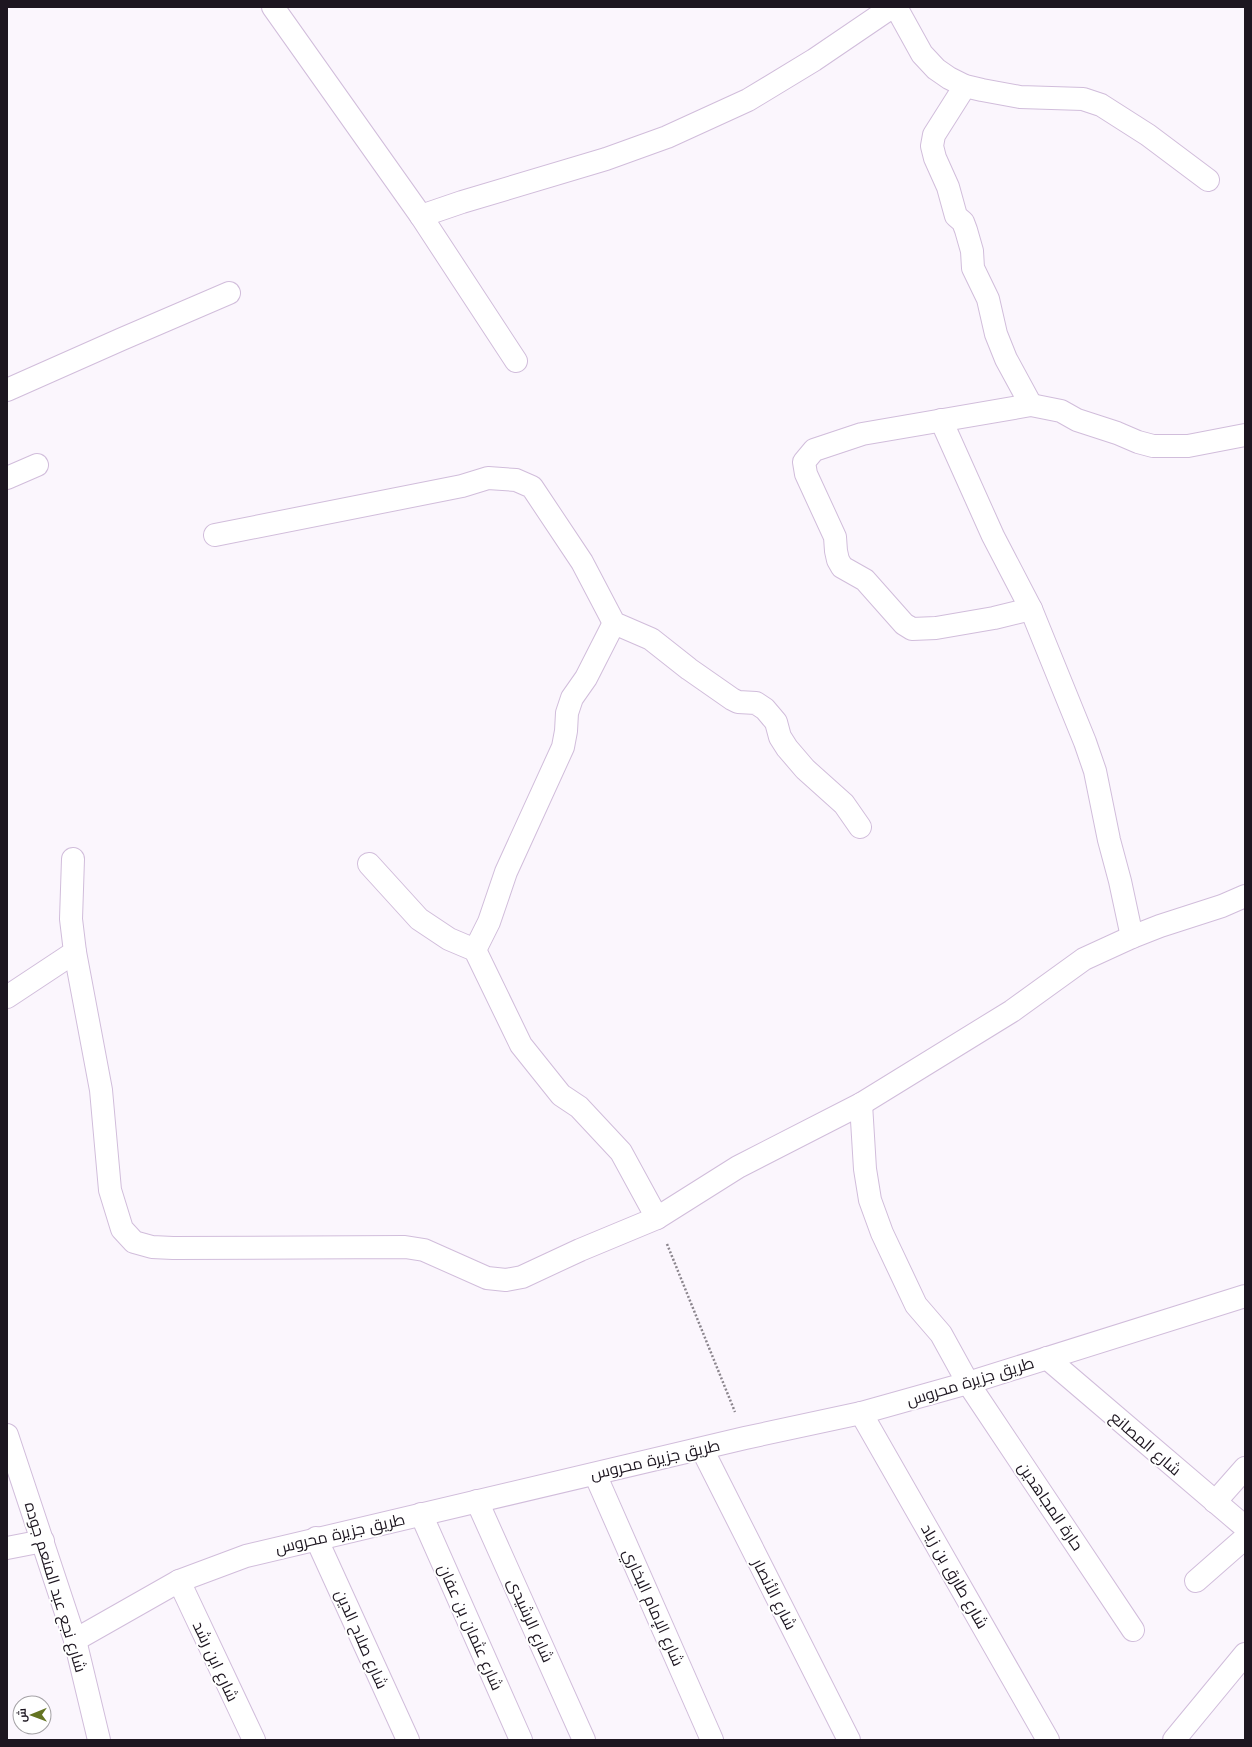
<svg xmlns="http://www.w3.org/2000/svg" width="1252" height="1747" font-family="Jost,Cairo,sans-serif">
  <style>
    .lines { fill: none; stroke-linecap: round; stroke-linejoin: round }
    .minor-casing { stroke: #d1bddb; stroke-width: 24 }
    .path { stroke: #8b858d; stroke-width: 2.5; stroke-dasharray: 2 2; stroke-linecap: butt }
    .minor { stroke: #fff; stroke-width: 22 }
    .labels { text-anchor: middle; stroke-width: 4; stroke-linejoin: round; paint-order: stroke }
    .street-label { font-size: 16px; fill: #1d1620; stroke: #fff }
  </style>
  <rect width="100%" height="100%" fill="#fbf6fd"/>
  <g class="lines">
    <defs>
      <g id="minor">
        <polyline points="273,7 421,216 516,361"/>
        <polyline points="896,7 922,54 936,69 949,78 965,86 982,90 1020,97 1083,99 1101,105 1148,135 1208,180"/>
        <polyline points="965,86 934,135 932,146 935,158 948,187 956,216 963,222 966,230 972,251 973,268 988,299 996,334 1006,359 1031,405 862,434 814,450 804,462 806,474 835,537 836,551 838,560 842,567 865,580 904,624 912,629 936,628 994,618 1031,609"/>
        <polyline points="421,216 462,202 606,159 667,137 748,100 814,60 892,7"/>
        <polyline points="7,390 122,339 229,293"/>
        <polyline points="1031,405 1061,411 1077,420 1117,433 1138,442 1153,446 1188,446 1245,435"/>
        <polyline points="941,420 993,536 1031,609 1085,742 1095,771 1109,840 1120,881 1132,937"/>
        <polyline points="7,478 37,465"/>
        <polyline points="215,535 462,486 488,478 516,480 532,487 582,562 614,623 651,639 689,669 732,699 738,702 756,703 765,709 776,722 780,737 787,748 805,769 844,804 860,827"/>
        <polyline points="475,950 489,922 506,872 563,747 566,731 567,713 572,698 586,678 614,623"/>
        <polyline points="75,952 101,1090 110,1190 122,1229 134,1242 152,1247 173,1248 405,1247 424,1250 487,1278 506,1280 522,1277 580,1250 657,1218 621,1152 579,1107 561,1095 521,1045 475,950 449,939 419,919 369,864"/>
        <polyline points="7,997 75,952 71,919 73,859"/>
        <polyline points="861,1104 865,1169 870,1200 882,1233 916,1305 941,1334 968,1383 1133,1630"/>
        <polyline points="657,1218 738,1167 861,1104 1012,1011 1084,959 1132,937 1160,926 1222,906 1245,896"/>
        <polyline points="1047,1358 1245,1527"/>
        <polyline points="861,1413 1048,1740"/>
        <polyline points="7,1435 75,1640 99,1740"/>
        <polyline points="702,1449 849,1740"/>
        <polyline points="595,1474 712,1740"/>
        <polyline points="477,1501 584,1740"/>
        <polyline points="1215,1502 1245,1468"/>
        <polyline points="421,1514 521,1740"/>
        <polyline points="316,1538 408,1740"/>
        <polyline points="7,1548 43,1541"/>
        <polyline points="179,1581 254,1740"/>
        <polyline points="1196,1581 1245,1538"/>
        <polyline points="75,1640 179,1581 246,1556 745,1438 861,1413 968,1383 1245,1296"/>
        <polyline points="1174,1740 1245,1654"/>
      </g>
    </defs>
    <use href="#minor" class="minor-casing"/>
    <polyline class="path" points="667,1244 735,1412"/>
    <use href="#minor" class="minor"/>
  </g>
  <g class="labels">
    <g class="street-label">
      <text transform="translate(970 1381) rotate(-17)" y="6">طريق جزيرة محروس</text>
      <text transform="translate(1146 1443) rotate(41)" y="6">شارع المصانع</text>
      <text transform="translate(655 1459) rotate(-13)" y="6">طريق جزيرة محروس</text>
      <text transform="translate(1051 1506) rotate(56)" y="6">حارة المجاهدين</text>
      <text transform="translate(340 1533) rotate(-13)" y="6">طريق جزيرة محروس</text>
      <text transform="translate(955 1576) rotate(60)" y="6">شارع طارق بن زياد</text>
      <text transform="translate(56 1587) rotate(73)" y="6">شارع نجع عبد المنعم جوده</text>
      <text transform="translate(775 1594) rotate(63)" y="6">شارع الأنصار</text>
      <text transform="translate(654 1607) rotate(66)" y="6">شارع الإمام البخاري</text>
      <text transform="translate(531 1620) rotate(66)" y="6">شارع الرشيدى</text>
      <text transform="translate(471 1627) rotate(66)" y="6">شارع عثمان بن عفان</text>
      <text transform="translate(362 1639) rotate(66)" y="6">شارع صلاح الدين</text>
      <text transform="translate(216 1661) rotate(65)" y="6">شارع ابن رشد</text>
    </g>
  </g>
  <rect width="1252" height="1747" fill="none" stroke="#1d1620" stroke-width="16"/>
  <g transform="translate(32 1715) rotate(269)"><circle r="19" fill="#ffffff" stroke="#a5a2a6"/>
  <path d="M0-3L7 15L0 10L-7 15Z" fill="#647422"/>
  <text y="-6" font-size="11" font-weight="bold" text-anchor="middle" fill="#1d1620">ش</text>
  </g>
</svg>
